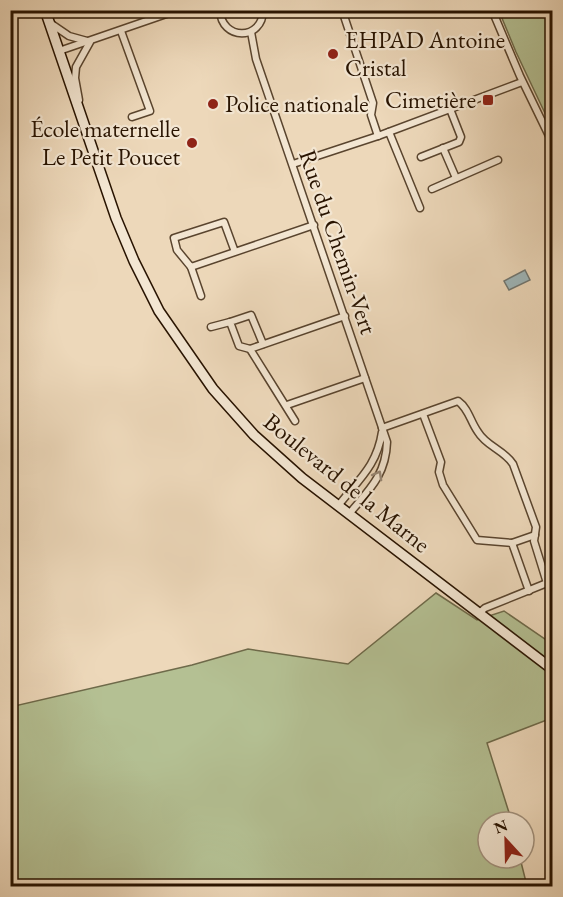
<svg xmlns="http://www.w3.org/2000/svg" width="563" height="897" font-family="'EB Garamond',serif">
  <style>
    .green { fill: #b4c093; stroke: #6e6a4a; stroke-width: 1.5 }
    .water { fill: #9eb7bb; stroke: #6f7570; stroke-width: 1.5 }
    .lines { fill: none; stroke-linecap: round; stroke-linejoin: round }
    .street-casing { stroke: #59442e; stroke-width: 9 }
    .secondary-casing { stroke: #281300; stroke-width: 12 }
    .street { stroke: #f3e6d2; stroke-width: 6 }
    .secondary { stroke: #f3e6d2; stroke-width: 9 }
    .oneway { stroke: #988774 }
    .poi-dot { fill: #8f2418; stroke: #f3e6d2; stroke-width: 2 }
    .labels { text-anchor: middle; stroke-width: 4.5; stroke-linejoin: round; paint-order: stroke }
    .poi-label { font-size: 24px; fill: #281300; stroke: #f3e6d2; text-anchor: start }
    .street-label { font-size: 24px; fill: #281300; stroke: #f3e6d2 }
  </style>
  <rect width="100%" height="100%" fill="#edd8ba"/>
  <filter id="stains"><feTurbulence type="fractalNoise" baseFrequency=".00333" numOctaves="4"/><feColorMatrix values="0 0 0 0 .2 0 0 0 0 .09 0 0 0 0 .02 0 0 0 .5 -.17"/></filter>
  <radialGradient id="worn" r=".72"><stop offset=".6" stop-color="#630" stop-opacity="0"/><stop offset="1" stop-color="#630" stop-opacity=".3"/></radialGradient>
  <g class="green">
    <polygon points="499,11 552,11 552,128 516,52"/>
    <polygon points="436,593 477,620 504,611 552,644 552,718 487,743 512,822 488,822 488,858 520,858 527,886 11,886 10,707 192,665 248,649 348,664"/>
  </g>
  <polygon class="water" points="525,270 530,280 509,290 504,281"/>
  <g class="lines">
    <defs>
      <g id="street">
        <polyline points="207,10 219,14"/>
        <path d="M220,10C221,41 263,41 263,10"/>
        <polyline points="342,10 373,103 371,115 378,136"/>
        <polyline points="492,10 520,76 552,142"/>
        <polyline points="50,23 69,36 87,41"/>
        <polyline points="121,31 150,111 132,117"/>
        <path d="M251,32L256,59L387,442C386,475 369,490 349,514"/>
        <polyline points="59,51 178,10"/>
        <polyline points="79,100 75,78 76,67 90,42"/>
        <polyline points="389,132 420,208"/>
        <polyline points="443,148 456,178"/>
        <polyline points="421,157 459,142 461,137 450,109"/>
        <polyline points="293,164 378,136 522,82"/>
        <polyline points="432,189 498,160"/>
        <polyline points="235,252 224,222 174,238 177,250 191,267 314,225"/>
        <polyline points="191,267 201,296"/>
        <polyline points="211,327 230,322"/>
        <polyline points="250,349 239,346 230,322 251,315 263,344"/>
        <polyline points="287,405 365,378"/>
        <polyline points="423,414 441,462 439,472 443,485 477,540 512,543 529,591"/>
        <polyline points="295,421 250,349 345,316"/>
        <path d="M382,428L458,401C469,409 470,421 478,432C486,446 504,450 513,464L536,527L534,541L547,583L552,581"/>
        <path d="M338,506C358,480 377,466 382,432"/>
        <polyline points="512,543 535,535"/>
        <polyline points="479,613 485,608 547,583"/>
      </g>
      <polyline id="secondary" points="45,10 116,218 134,261 159,311 213,389 254,435 302,478 552,669"/>
    </defs>
    <use href="#street" class="street-casing"/>
    <use href="#secondary" class="secondary-casing"/>
    <use href="#street" class="street"/>
    <use href="#secondary" class="secondary"/>
  </g>
  <defs><path id="oneway-chevron" d="M-2-3.5L2.5 0L-2 3.5" fill="none" stroke-width="1.6" stroke-linecap="round" stroke-linejoin="round" transform="scale(1.5)"/></defs>
  <use class="oneway" href="#oneway-chevron" transform="translate(378 475) rotate(-61)"/>
  <g class="poi-dot">
    <circle cx="333" cy="54" r="6"/>
    <rect x="482" y="94" width="12" height="12" rx="3"/>
    <circle cx="213" cy="104" r="6"/>
    <circle cx="192" cy="143" r="6"/>
  </g>
  <g class="labels">
    <g class="poi-label">
      <text x="345" y="48">EHPAD Antoine<tspan x="345" dy="28">Cristal</tspan></text>
      <text x="476" y="108" text-anchor="end">Cimetière</text>
      <text x="225" y="112">Police nationale</text>
      <text x="180" y="137" text-anchor="end">École maternelle<tspan x="180" dy="28">Le Petit Poucet</tspan></text>
    </g>
    <g class="street-label">
      <text transform="translate(338 242) rotate(71)" y="8">Rue du Chemin-Vert</text>
      <text transform="translate(347 483) rotate(39)" y="8">Boulevard de la Marne</text>
    </g>
  </g>
  <rect width="563" height="897" fill="none" stroke="#edd8ba" stroke-width="36"/>
  <rect x="12" y="12" width="539" height="873" fill="none" stroke="#281300" stroke-width="3"/>
  <rect x="18" y="18" width="527" height="861" fill="none" stroke="#281300" stroke-width="1.5"/>
  <g transform="translate(506 840) rotate(338)"><circle r="28" fill="#f3e6d2" stroke="#a2927e" stroke-width="1.5"/>
  <path d="M0-4.5L10 22L0 15L-10 22Z" fill="#8f2418"/>
  <text y="-9" font-size="16" font-weight="bold" text-anchor="middle" fill="#281300">N</text>
  </g>
  <rect width="100%" height="100%" filter="url(#stains)"/>
  <rect width="100%" height="100%" fill="url(#worn)"/>
</svg>
